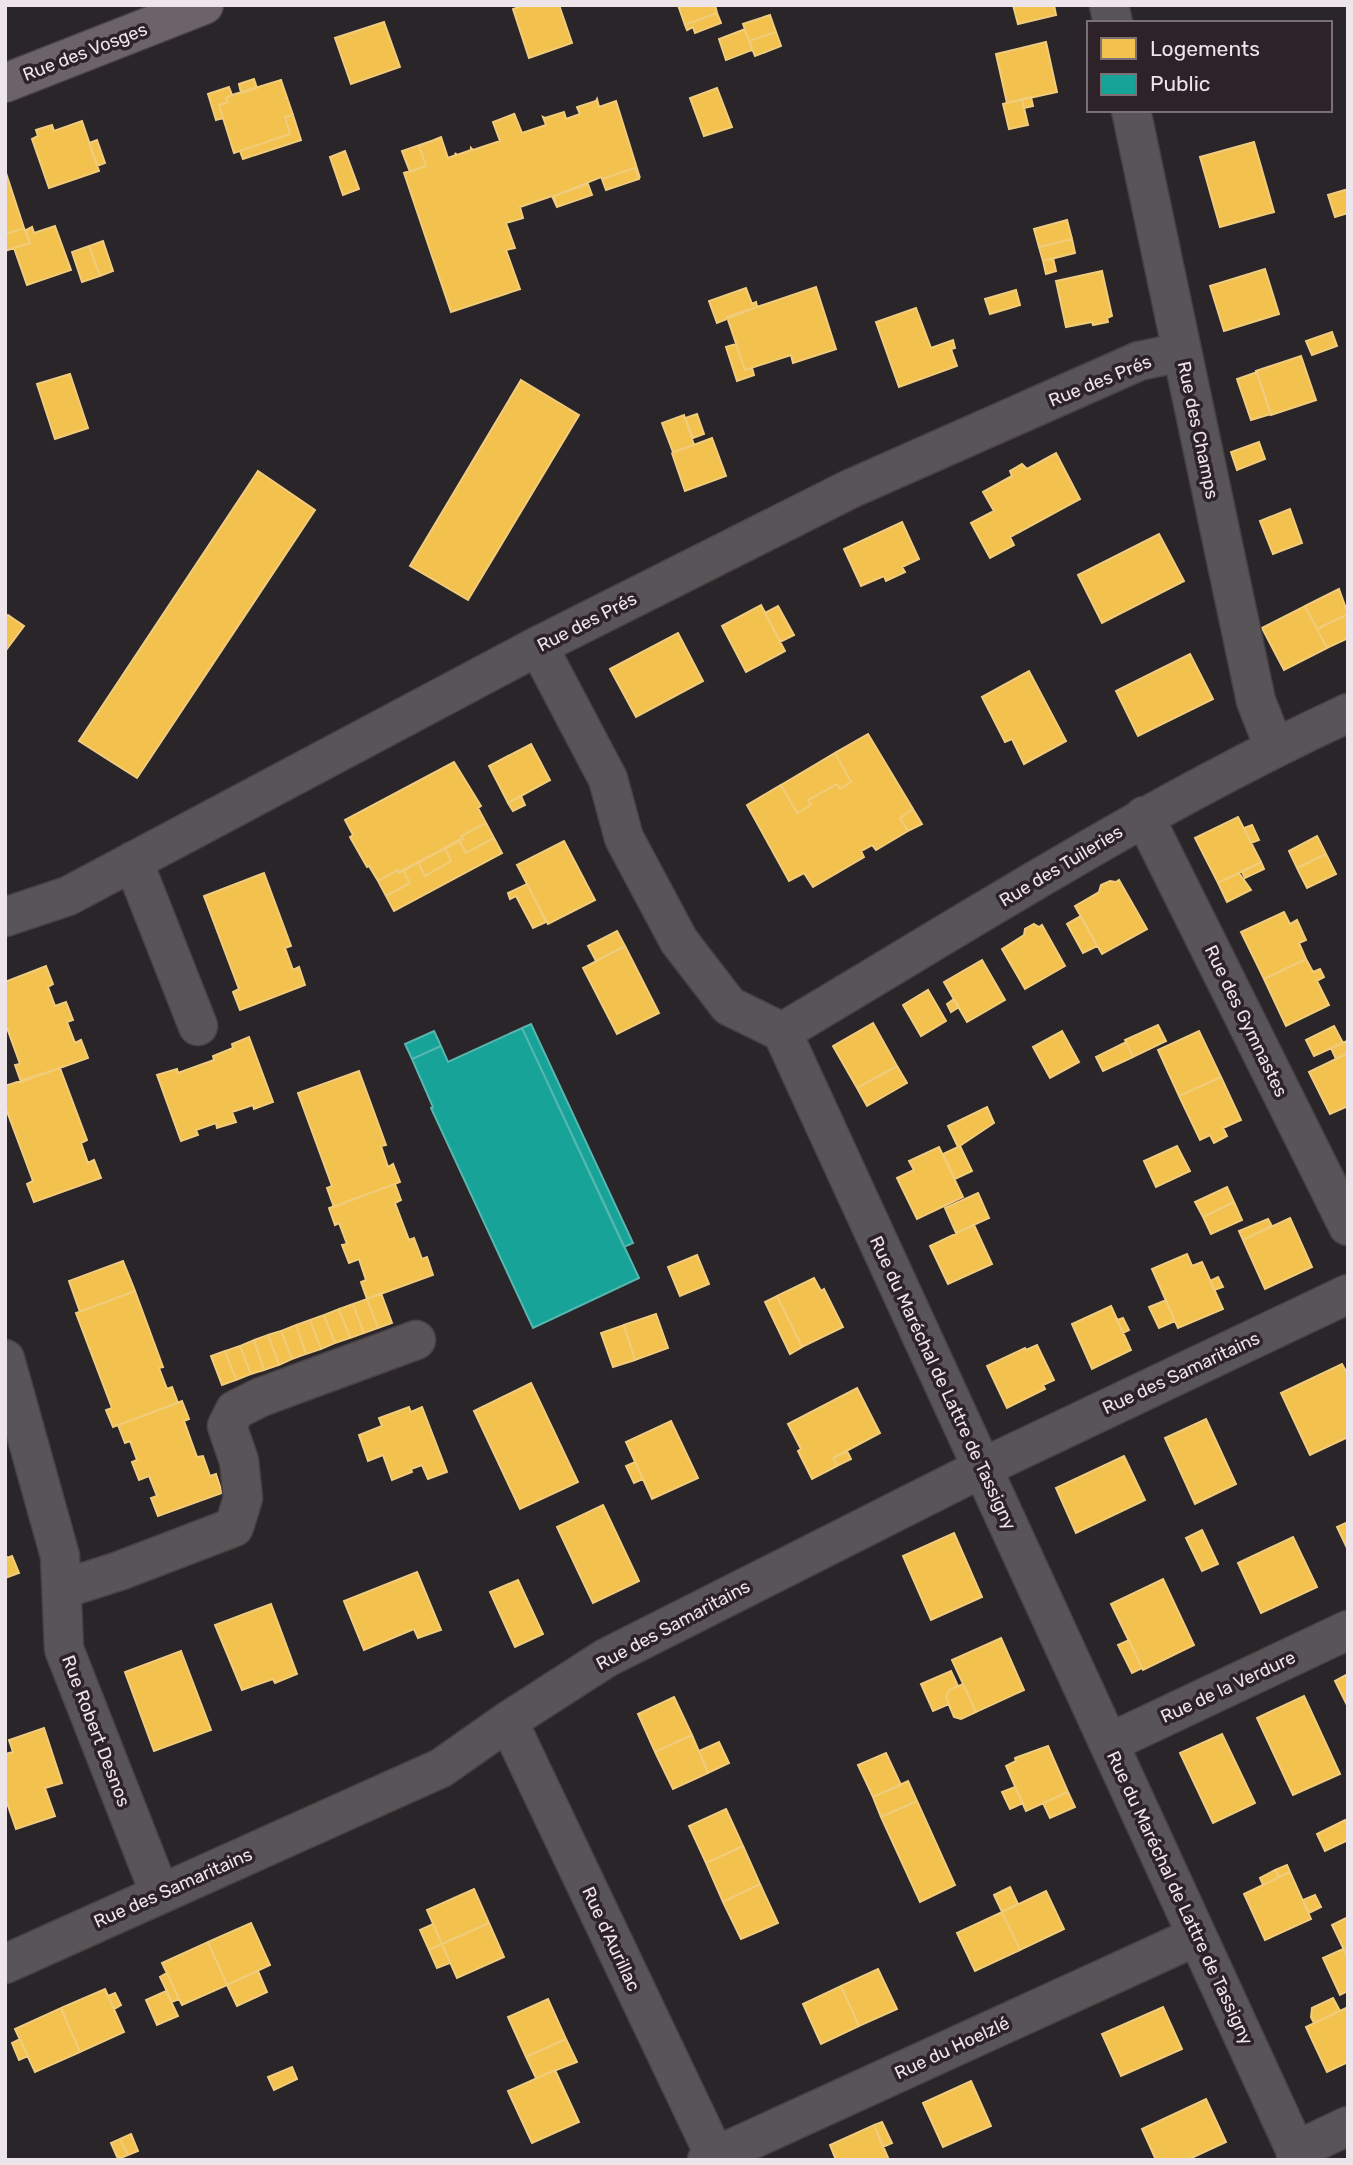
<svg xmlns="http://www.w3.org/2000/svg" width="1353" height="2165" font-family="Rubik,sans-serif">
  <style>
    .homes { fill: #f2c14e; stroke: #f0cc7c; stroke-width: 2 }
    .public { fill: #17a398; stroke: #57b7b0; stroke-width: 2 }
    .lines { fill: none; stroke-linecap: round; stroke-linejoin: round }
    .minor-casing { stroke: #474144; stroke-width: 41 }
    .major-casing { stroke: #474144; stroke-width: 41 }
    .minor { stroke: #595457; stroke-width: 38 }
    .major { stroke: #6c6368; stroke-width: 38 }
    .labels { text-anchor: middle; stroke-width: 7; stroke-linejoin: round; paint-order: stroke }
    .street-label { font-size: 18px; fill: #ede5e9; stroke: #2d2228 }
  </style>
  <rect width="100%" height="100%" fill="#2a2528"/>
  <path class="homes" d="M524,5h35l13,38 -43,15 -16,-49z
    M678,5h37l2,8 -32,12z
    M1013,5h41l2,10 -38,9z
    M717,13l4,10 -26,10 -2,-6 -6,3 -2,-5z
    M770,15l6,17 -27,9 -6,-17z
    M384,22l16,45 -49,17 -16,-46z
    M745,29l7,21 -26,10 -7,-21z
    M776,32l5,14 -26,10 -6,-15z
    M1046,42l11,50 -50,11 -11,-49z
    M254,79l3,9 -16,5 -2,-9z
    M281,80l12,35 -8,2 5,17 -56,19 -15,-48 9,-3 -2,-4 6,-3z
    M229,87l3,8 -6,3 2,4 -9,3 4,13 -7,2 -8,-26z
    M717,88l15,39 -28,9 -14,-38z
    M1031,97l2,9 -9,2 -2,-9z
    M597,99l2,8 17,-6 24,77 -5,-10 -33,11 -1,-2 -47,19 3,11 -5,-11 -32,11 3,11 -17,5 9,25 -9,2 14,39 -69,23 -47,-139 22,-7 -7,-20 22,-9 7,21 8,-3 -1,-2 2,2 14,-5v-2l2,2 27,-9 -7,-19 21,-8v-1l8,20 24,-8 -3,-8 2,1 19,-6 2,7 14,-5 -3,-7 19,-6z
    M1022,99l6,26 -19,4 -6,-25z
    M293,115l8,25 -58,19 -3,-8 50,-17 -5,-17z
    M82,121l17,50 -50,17 -17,-49 6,-3 -2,-6 16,-5 2,6z
    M440,138l-21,8 7,20 -16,6 -8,-21z
    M97,140l8,23 -8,3 -8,-23z
    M1254,142l20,70 -54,15 -20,-70z
    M345,151l14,38 -16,6 -13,-38z
    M635,168l4,11 -33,11 -4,-11z
    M5,170l19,58 -19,6z
    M588,184l4,11 -35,12 -3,-11z
    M1348,189v24l-13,4 -7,-22z
    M1067,220l5,19 -33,8 -5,-18z
    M55,226l16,44 -44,15 -13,-37 16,-5 -4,-13 6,-3 2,6z
    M24,228l6,15 -25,8v-17z
    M1072,239l3,14 -32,8 -4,-14z
    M103,241l10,30 -13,5 -11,-30z
    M89,246l11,30 -18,6 -10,-30z
    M1053,258l3,13 -10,3 -3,-13z
    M1265,269l14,45 -55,17 -14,-45z
    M1102,271l10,45 -5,2 1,4 -15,3 -1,-3 -26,5 -10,-46z
    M816,287l20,62 -43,14 -2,-8 -46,15 -18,-53z
    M746,288l6,16 4,-2 1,5 -40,16 -8,-22z
    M1016,290l4,15 -30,9 -5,-15z
    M916,308l15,40 22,-8 2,8 -4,1 6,17 -58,21 -23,-65z
    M1332,332l5,14 -25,9 -6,-14z
    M736,344l9,26 7,-2 2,7 -17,6 -11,-34z
    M1301,356l15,44 -45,15 -15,-44z
    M1257,372l14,42 -20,6 -14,-41z
    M70,374l18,54 -33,11 -18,-55z
    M521,380l58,35 -111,185 -58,-34z
    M697,414l7,20 -11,4 -8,-20z
    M684,415l10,30 -21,7 -11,-29z
    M712,438l14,38 -41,15 -13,-38z
    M1259,442l6,17 -28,11 -6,-18z
    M1056,453l24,46 -70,38 4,8 -24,13 -19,-35 23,-12 -11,-19 29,-16 -2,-5 12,-7 5,5z
    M258,471l57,39 -178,268 -58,-37z
    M1290,509l12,34 -29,11 -13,-33z
    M902,522l17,37 -17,8 3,5 -19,9 -2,-5 -23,10 -17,-37z
    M1159,534l25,47 -82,42 -24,-48z
    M1339,589l9,25 -31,15 -12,-23z
    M761,605l24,46 -39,21 -24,-46z
    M778,606l16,29 -14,7 -15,-29z
    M1305,606l22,42 -43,22 -22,-42z
    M1348,614v24l-21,10 -10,-19z
    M8,615l16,11 -18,24 -1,-31z
    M678,633l25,48 -67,36 -26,-48z
    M1190,654l23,45 -75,37 -22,-45z
    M1029,671l37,70 -42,23 -12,-25 -7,3 -23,-45z
    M868,734l45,75 -13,9 8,13 -32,19 -4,-5 -11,6 3,6 -51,30 -9,-14 -15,8 -42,-76 34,-20 16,28 14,-8 -3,-5 29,-16 3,5 11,-7 -16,-29z
    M531,744l19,36 -42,23 -19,-37z
    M835,753l16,29 -11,7 -3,-5 -29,16 3,5 -14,8 -16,-28z
    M454,762l27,44 -3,2 8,15 -25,13 2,3 -64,34 -1,-3 -20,11 -9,-15 -2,1 -17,-30 3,-2 -8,-15z
    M521,796l4,9 -12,6 -5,-8z
    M913,809l9,15 -14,7 -8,-13z
    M1238,817l23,45 -43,21 -23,-45z
    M486,823l8,15 -28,15 -7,-13 4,-1 -2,-3z
    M1252,825l7,15 -8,3 -7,-15z
    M1317,836l9,18 -29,14 -8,-17z
    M494,838l8,15 -108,58 -8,-15 24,-13 -7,-13 15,-8 7,14 26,-15 -6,-13 14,-8 7,13z
    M564,841l31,59 -47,24 -31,-59z
    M445,848l6,13 -26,15 -7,-14z
    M1326,854l10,20 -29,14 -10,-20z
    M1261,862l3,7 -19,9 -3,-6z
    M398,870l1,3 4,-3 7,13 -24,13 -8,-15z
    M264,873l27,73 -6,2 8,22 6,-3 6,18 -65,25 -7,-18 6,-3 -35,-93z
    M1239,873l12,17 -24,12 -9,-19z
    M1119,880l28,49 -45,25 -27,-48 24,-14 2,-7 9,-4 6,1z
    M527,884l19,38 -13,6 -17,-32 -6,3 -2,-6z
    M1284,912l6,12 7,-4 9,20 -7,3 7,16 -42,20 -23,-47z
    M1081,916l16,30 -14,7 -16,-29z
    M1034,924l5,3 3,-2 23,41 -40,23 -23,-40 22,-14 1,-6z
    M617,931l8,15 -29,15 -8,-15z
    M625,946l34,67 -42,21 -34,-66z
    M1306,959l7,13 7,-3 4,8 -7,4 12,24 -43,21 -22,-47z
    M982,960l23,40 -38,22 -23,-40z
    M46,966l7,18 -5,3 7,19 11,-4 7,18 -6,2 8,21 6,-3 7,18 -67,24 -6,-17 5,-1 -13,-36 -2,1v-47z
    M928,990l18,31 -25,15 -18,-31z
    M954,999l5,8 -8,5 -4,-8z
    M873,1023l24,43 -40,22 -24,-42z
    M1158,1025l8,16 -33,16 -8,-17z
    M1334,1026l9,17 -29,13 -8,-16z
    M1062,1031l17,31 -29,16 -17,-31z
    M1199,1031l22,46 -42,19 -21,-46z
    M249,1037l24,65 -19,7 -1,-4 -21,7 4,10 -19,6 -1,-5 -20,7 2,5 -17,6 -24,-66 20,-6 1,4 36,-13 -1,-4 20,-8 -1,-4z
    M1347,1041l1,12 -12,6 -5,-11z
    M1126,1042l7,15 -30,14 -7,-14z
    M1348,1053v53l-18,8 -21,-42z
    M897,1066l10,17 -40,23 -10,-18z
    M60,1068l27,72 -6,3 7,20 6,-3 7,18 -67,24 -7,-18 6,-3 -28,-75v-20z
    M359,1071l27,74 -5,1 7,21 5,-3 7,18 -66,25 -7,-19 5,-2 -34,-93z
    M1221,1077l20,43 -18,8 4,8 -13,7 -4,-8 -10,5 -21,-44z
    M987,1107l7,16 -36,24 -10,-21z
    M960,1146l12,25 -17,8 -12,-25z
    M1177,1146l13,25 -34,16 -12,-26z
    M939,1147l24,50 -46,22 -20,-41 17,-8 -5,-9z
    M395,1184l6,16 -6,3 14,37 5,-2 8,21 5,-2 6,18 -66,24 -6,-17 5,-2 -7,-21 -10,4 -7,-18 5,-1 -8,-21 -4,2 -6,-17z
    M1227,1187l7,15 -31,15 -8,-15z
    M978,1193l11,25 -33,15 -11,-25z
    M1234,1202l8,18 -31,14 -8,-17z
    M1290,1218l22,49 -47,22 -22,-49z
    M1268,1219l4,7 -29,14 -4,-9z
    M974,1225l18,39 -44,20 -18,-38z
    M1187,1254l5,12 10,-4 21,47 -45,19 -26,-59z
    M697,1255l12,29 -29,12 -12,-29z
    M123,1261l12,30 -55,21 -11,-31z
    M1218,1277l5,10 -9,3 -4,-9z
    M814,1278l7,13 3,-2 19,38 -41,20 -25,-51z
    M135,1291l28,76 -4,1 8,21 5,-2 6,16 -65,24 -7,-17 6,-2 -36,-95z
    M381,1293l11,30 -14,5 -11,-29z
    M777,1296l25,51 -12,7 -25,-52z
    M367,1299l11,29 -14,5 -11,-29z
    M1166,1300l9,21 -16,7 -10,-21z
    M353,1304l11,29 -14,5 -11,-29z
    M1111,1306l20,44 -39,19 -20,-45z
    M339,1309l11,29 -15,5 -11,-28z
    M656,1314l12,34 -33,12 -11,-35z
    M324,1315l11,28 -14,6 -11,-29z
    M1123,1318l6,12 -6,3 -6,-13z
    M310,1320l11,29 -15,5 -10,-29z
    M296,1325l10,29 -14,5 -11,-28z
    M624,1325l11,35 -22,7 -12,-34z
    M281,1331l11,28 -13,6 -11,-30z
    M268,1335l11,30 -15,5 -10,-30z
    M254,1340l10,30 -13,4 -11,-28z
    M1037,1345l17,35 -11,5 2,4 -38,19 -20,-42 38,-18 1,2z
    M240,1346l11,28 -15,6 -11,-29z
    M225,1351l11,29 -14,5 -11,-29z
    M1342,1364l6,11v62l-38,18 -29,-62z
    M531,1383l47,99 -58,27 -46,-98z
    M857,1388l23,45 -47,25 4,8 -25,13 -14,-28 3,-2 -13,-25z
    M182,1401l7,18 -5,2 13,36 6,-1 7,20 6,-2 6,19 -64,23 -7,-18 6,-2 -8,-20 -10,4 -7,-18 5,-2 -7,-19 -5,2 -7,-18z
    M409,1407l2,5 11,-5 25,65 -19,7 -6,-14 -11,4 1,3 -20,8 -9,-25 -15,6 -9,-26 23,-9 -3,-8z
    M1206,1419l30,65 -41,20 -30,-66z
    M671,1421l27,57 -46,21 -26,-57z
    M847,1451l4,8 -14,7 -4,-8z
    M1124,1456l21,44 -69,33 -20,-45z
    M635,1462l8,17 -9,4 -8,-17z
    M603,1505l36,76 -46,22 -36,-76z
    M1348,1522v28l-11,-23z
    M1202,1530l16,34 -16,7 -16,-33z
    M954,1533l28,64 -51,23 -28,-64z
    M1293,1537l24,50 -56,26 -23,-50z
    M5,1553l2,5 5,-2 7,17 -14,5z
    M417,1572l24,58 -23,8 -4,-9 -50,21 -20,-49z
    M1163,1579l31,66 -51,25 -32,-66z
    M518,1580l25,54 -28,13 -25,-55z
    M271,1604l26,70 -22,9 -2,-4 -31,11 -27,-65z
    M1001,1638l23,52 -48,22 -24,-52z
    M1129,1640l13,28 -10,5 -14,-28z
    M181,1651l30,79 -57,21 -29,-79z
    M951,1671l7,15 -9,4 -3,8 3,6 -16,7 -12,-27z
    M1348,1674v33l-13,-26z
    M963,1684l13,28 -15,7 -7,-2 -8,-19 3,-8z
    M1304,1696l36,78 -47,21 -36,-77z
    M674,1697l18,38 -37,17 -17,-38z
    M44,1728l18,55 -17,5 10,28 -39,13 -11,-32v-43l8,-2 -4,-12z
    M1222,1734l33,69 -42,20 -33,-70z
    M692,1735l16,38 -35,16 -18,-37z
    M719,1742l10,21 -21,10 -9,-22z
    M1048,1746l20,46 -42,19 -20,-45 10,-5 -1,-3z
    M886,1753l15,32 -28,12 -15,-32z
    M908,1781l9,20 -36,16 -8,-20z
    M1015,1787l8,16 -13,6 -8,-17z
    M1068,1792l7,15 -25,11 -7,-15z
    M917,1801l38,84 -35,17 -39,-85z
    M726,1809l17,37 -37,17 -17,-37z
    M1345,1820l3,6v14l-23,11 -8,-17z
    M743,1846l17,38 -37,18 -17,-39z
    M1287,1865l3,7 -11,5 -4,-7z
    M1275,1870l4,7 -16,8 -3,-7z
    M1290,1872l21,47 -46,21 -21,-46z
    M760,1884l18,39 -37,16 -18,-37z
    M1010,1887l8,17 -16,8 -8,-17z
    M474,1889l15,34 -47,21 -15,-34z
    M1046,1891l18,38 -44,21 -18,-38z
    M1315,1895l6,12 -12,6 -6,-13z
    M1002,1912l18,38 -45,21 -18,-38z
    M1348,1917v41l-16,-33z
    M251,1923l19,42 -43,20 -19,-43z
    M489,1923l15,34 -47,21 -15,-34z
    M433,1924l9,20 -13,6 -9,-20z
    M208,1942l19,43 -45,20 -20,-42z
    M442,1944l8,19 -13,5 -8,-18z
    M1343,1949l5,9v33l-8,4 -17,-37z
    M878,1969l19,40 -38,17 -18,-40z
    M258,1971l9,21 -30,14 -10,-21z
    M167,1973l12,26 -7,3 -12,-25z
    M841,1986l18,40 -38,18 -18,-40z
    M105,1989l19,43 -44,20 -19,-44z
    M166,1991l12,25 -21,9 -11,-25z
    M115,1993l6,12 -7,4 -6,-13z
    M1333,1998l7,13 -26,12 -3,-6 1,-9z
    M548,1999l18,40 -40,18 -18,-40z
    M1163,2007l19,42 -61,27 -19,-42z
    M1348,2007v55l-21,10 -21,-45z
    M61,2008l19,44 -45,20 -20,-43z
    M20,2039l8,17 -9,4 -7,-17z
    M566,2039l11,23 -41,16 -10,-21z
    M292,2067l5,12 -23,11 -6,-13z
    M555,2070l24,52 -47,21 -24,-52z
    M971,2081l20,45 -48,21 -20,-44z
    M1206,2099l20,43 -39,18h-31l-14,-31z
    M882,2122l10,21 -9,4 -9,-22z
    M874,2125l15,35h-53l-6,-15z
    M131,2134l7,17 -10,4 -8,-16z
    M120,2139l8,16 -10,4 -7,-16z"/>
  <path class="public" d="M531,1024l102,219 -9,4 -102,-219z
    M522,1028l117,250 -106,50 -102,-220 2,-1 -21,-48 29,-13 7,16z
    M434,1031l7,15 -29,13 -7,-15z"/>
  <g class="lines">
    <defs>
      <path id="minor" d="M1109,5l4,18
        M1131,110l125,591 18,46
        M538,646l70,133 16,59 55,103 50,65 53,26 518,1128
        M1144,816l204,410
        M133,861l65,165
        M5,917l63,-21 470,-250 312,-157 289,-128 43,-9
        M782,1032c186,-110 369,-228 566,-319
        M5,1359l55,197 4,93 96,245
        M63,1589l56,-18 115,-44 9,-29 -4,-37 -12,-35 8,-16 26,-13 155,-57
        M508,1721l207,435
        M1109,1743l239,-113
        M5,1964l436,-196 67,-47 98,-63 376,-190 366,-174
        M1295,2151l53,-25
        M707,2160l490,-224"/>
      <path id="major" d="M5,83l199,-78"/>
    </defs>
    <use href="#minor" class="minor-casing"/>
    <use href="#major" class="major-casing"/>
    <use href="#minor" class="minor"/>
    <use href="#major" class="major"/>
  </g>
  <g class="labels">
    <g class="street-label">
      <text transform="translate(85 52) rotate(-21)" y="6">Rue des Vosges</text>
      <text transform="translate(1100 381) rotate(-22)" y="6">Rue des Prés</text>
      <text transform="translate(1198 430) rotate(78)" y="6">Rue des Champs</text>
      <text transform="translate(587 622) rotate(-27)" y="6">Rue des Prés</text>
      <text transform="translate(1061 866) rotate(-31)" y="6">Rue des Tuileries</text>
      <text transform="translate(1246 1021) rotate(64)" y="6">Rue des Gymnastes</text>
      <text transform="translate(1181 1373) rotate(-25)" y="6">Rue des Samaritains</text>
      <text transform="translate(943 1383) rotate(65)" y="6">Rue du Maréchal de Lattre de Tassigny</text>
      <text transform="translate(673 1625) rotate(-28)" y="6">Rue des Samaritains</text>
      <text transform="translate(1228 1687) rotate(-25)" y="6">Rue de la Verdure</text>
      <text transform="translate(96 1731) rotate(69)" y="6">Rue Robert Desnos</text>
      <text transform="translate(173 1888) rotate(-24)" y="6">Rue des Samaritains</text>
      <text transform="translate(1180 1898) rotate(65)" y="6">Rue du Maréchal de Lattre de Tassigny</text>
      <text transform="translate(611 1939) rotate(65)" y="6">Rue d'Aurillac</text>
      <text transform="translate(952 2048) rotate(-25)" y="6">Rue du Hoelzlé</text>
    </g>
  </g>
  <rect width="1353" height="2165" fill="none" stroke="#ede5e9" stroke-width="14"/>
  <rect x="1087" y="21" width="245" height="91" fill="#2d2228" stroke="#7a7075" stroke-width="2"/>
  <rect x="1101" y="38" width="35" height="21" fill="#f2c14e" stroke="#7a7075" stroke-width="2"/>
  <text x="1150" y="56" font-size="21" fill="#ede5e9">Logements</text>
  <rect x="1101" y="74" width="35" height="21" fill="#17a398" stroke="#7a7075" stroke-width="2"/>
  <text x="1150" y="91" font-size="21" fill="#ede5e9">Public</text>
</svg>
